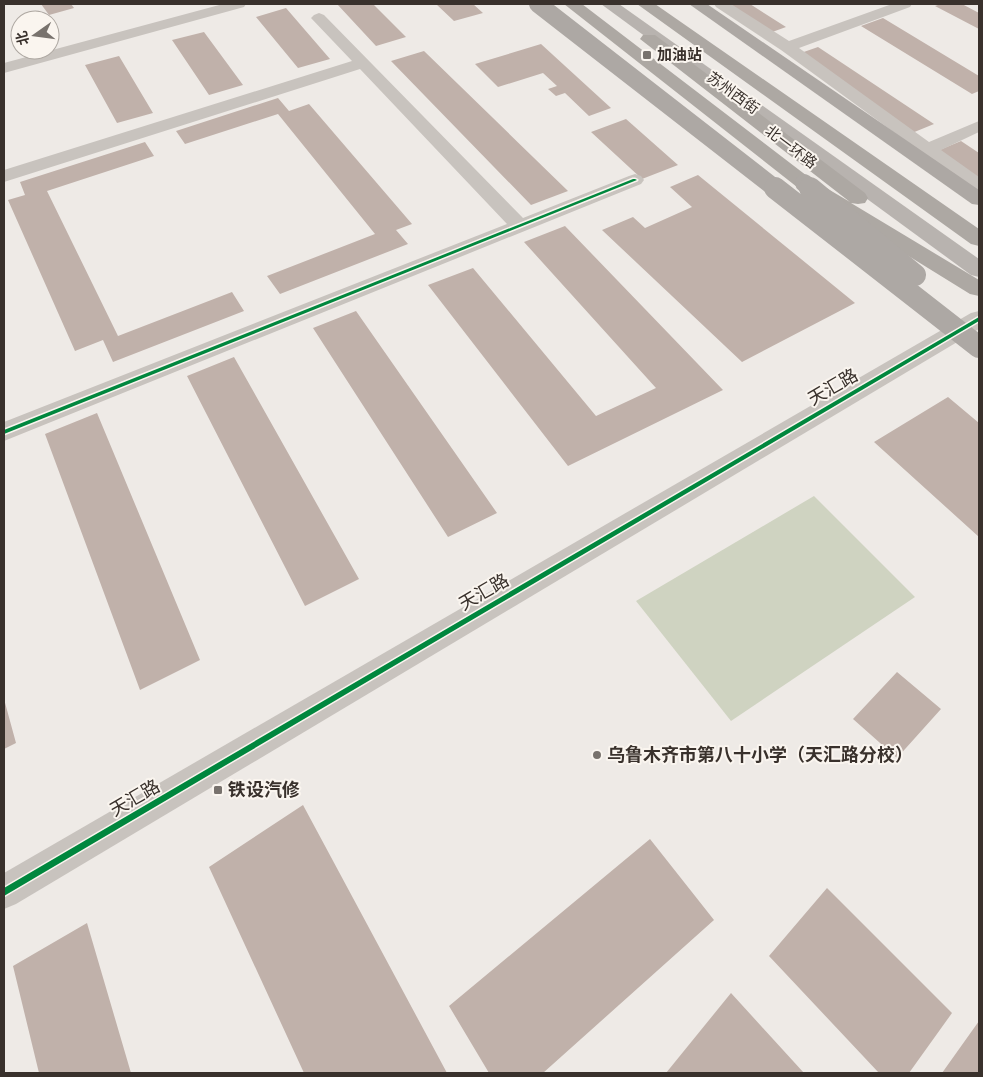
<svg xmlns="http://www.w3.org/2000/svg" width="983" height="1077" font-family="Figtree,'Noto Sans SC',sans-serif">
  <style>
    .green { fill: #cfd3c1 }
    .building { fill: #c0b1aa }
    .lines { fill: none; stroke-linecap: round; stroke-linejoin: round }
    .minor { fill: #c8c3be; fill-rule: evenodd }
    .tertiary { fill: #c8c3be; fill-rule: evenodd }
    .secondary { fill: #b8b3af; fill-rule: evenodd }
    .primary { fill: #ada8a3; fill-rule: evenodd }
    .trunk { fill: #ada8a4; fill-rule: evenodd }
    .trunk-bridge-far1 { stroke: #ada8a4; stroke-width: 18 }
    .trunk-bridge { stroke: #ada8a4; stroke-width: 22 }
    .cycleway-casing { stroke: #faf5ef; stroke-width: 3 }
    .cycleway { fill: #00873e; fill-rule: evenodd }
    .poi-dot { fill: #78726d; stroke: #faf5ef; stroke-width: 2 }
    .labels { text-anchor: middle; stroke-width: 4; stroke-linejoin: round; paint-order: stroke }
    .far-poi-label { font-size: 15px; font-weight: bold; fill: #39312c; stroke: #faf5ef; text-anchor: start }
    .far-street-label { font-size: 15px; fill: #39312c; stroke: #faf5ef }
    .street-label { font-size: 18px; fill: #39312c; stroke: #faf5ef }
    .poi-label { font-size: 18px; font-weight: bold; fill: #39312c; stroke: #faf5ef; text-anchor: start }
  </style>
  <rect width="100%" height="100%" fill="#eeeae6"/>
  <path class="green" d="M814,496l101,101 -184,124 -95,-120z"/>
  <path class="building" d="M41,4h30l3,4 -25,7z
    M337,4h36l33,33 -30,9z
    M436,4h37l10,9 -29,8z
    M717,4h33l36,23 -22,8z
    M941,4h21l17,9v16l-44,-23z
    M286,8l44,51 -32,9 -42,-51z
    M883,18l96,58v15l-7,3 -111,-68z
    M204,32l39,53 -34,10 -37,-55z
    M541,44l70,64 -22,8 -24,-23 -9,3 -8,-7 9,-3 -14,-13 -45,14 -23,-23z
    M818,47l116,77 -22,9 -114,-79z
    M424,51l144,140 -37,14 -140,-144z
    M119,56l34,57 -36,10 -32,-58z
    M278,98l11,13 20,-7 103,120 -16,6 12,14 -128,50 -13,-18 108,-42 -97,-120 -93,30 -9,-13z
    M626,119l52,46 -36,14 -51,-47z
    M961,141l18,12v26l-42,-28z
    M145,142l9,14 -107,35 71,145 114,-44 12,19 -131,51 -10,-22 -28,11 -67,-151 17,-5 -5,-13z
    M698,175l157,128 -113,59 -140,-132 31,-13 12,11 47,-21 -22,-20z
    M565,226l158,164 -155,76 -140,-181 45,-17 123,148 60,-28 -132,-146z
    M356,311l141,202 -49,24 -135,-209z
    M234,357l125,222 -54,27 -118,-230z
    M948,397l31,26v114l-105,-95z
    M97,413l103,247 -60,30 -95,-256z
    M897,672l44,37 -44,49 -44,-39z
    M4,699l12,44 -12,6z
    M303,805l144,268h-143l-95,-206z
    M650,839l64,81 -171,153h-54l-40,-67z
    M827,888l125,125 -43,60h-30l-110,-117z
    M87,923l44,150h-92l-26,-107z
    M731,993l73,80h-138z
    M979,1021v52h-37z"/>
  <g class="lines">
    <path class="minor" d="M223,4h23l-2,3 -240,66v-10z
      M714,4h17l58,37 103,-37h20l-2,3 -111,41 130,94 50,-21v11l-38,18 38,27v15l-6,-2 -192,-140 -65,-43z
      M319,13l5,2 199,203 106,-42 6,-2 6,2 3,4 -3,4 -637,257v-19l503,-198 -147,-155 -356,113v-12l348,-109 -41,-43 3,-3z"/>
    <path class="tertiary" d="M979,311v18l-963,575 -12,5v-36l967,-560z"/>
    <path class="secondary" d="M601,4h18l360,255v18l-8,-2z"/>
    <path class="primary" d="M564,4h18l229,175 39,23 -210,-163 3,-4h12l210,158 3,5 -3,5 -7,1 -7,-1 128,77v16l-9,-2 -173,-107z
      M637,4h18l324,225v17l-8,-2z"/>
    <path class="trunk" d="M689,4h18l272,186v15l-7,-1z"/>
    <path class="trunk-bridge-far1" d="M538,4l238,185
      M804,183l8,6"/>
    <path class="trunk-bridge" d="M775,188l204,159
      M810,188l105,87"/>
    <defs>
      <path id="cycleway" d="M633,179h2l2,1 -633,254v-4z
        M979,317v4l-975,575v-8z"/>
    </defs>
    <use href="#cycleway" class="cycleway-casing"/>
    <use href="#cycleway" class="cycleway"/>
  </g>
  <g class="poi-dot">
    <rect x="642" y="50" width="10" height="10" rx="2.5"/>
    <circle cx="597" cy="755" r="5"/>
    <rect x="213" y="785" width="10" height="10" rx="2.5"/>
  </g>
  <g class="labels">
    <g class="far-poi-label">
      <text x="657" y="60">加油站</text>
    </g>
    <g class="far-street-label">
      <text transform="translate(733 93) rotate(36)" y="5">苏州西街</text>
      <text transform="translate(791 147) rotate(37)" y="5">北一环路</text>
    </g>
    <g class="street-label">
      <text transform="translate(833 387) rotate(-30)" y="6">天汇路</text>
      <text transform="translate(484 592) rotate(-30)" y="6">天汇路</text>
      <text transform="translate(135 798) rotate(-30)" y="6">天汇路</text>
    </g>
    <g class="poi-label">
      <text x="607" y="761">乌鲁木齐市第八十小学（天汇路分校）</text>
      <text x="228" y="796">铁设汽修</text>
    </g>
  </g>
  <rect width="983" height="1077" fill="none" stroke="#39312c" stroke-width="10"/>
  <g transform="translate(35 35) rotate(256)"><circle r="24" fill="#faf5ef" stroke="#ada7a1"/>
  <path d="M0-4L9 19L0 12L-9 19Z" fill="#78726d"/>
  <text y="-8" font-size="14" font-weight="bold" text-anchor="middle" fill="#39312c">北</text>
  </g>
</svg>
